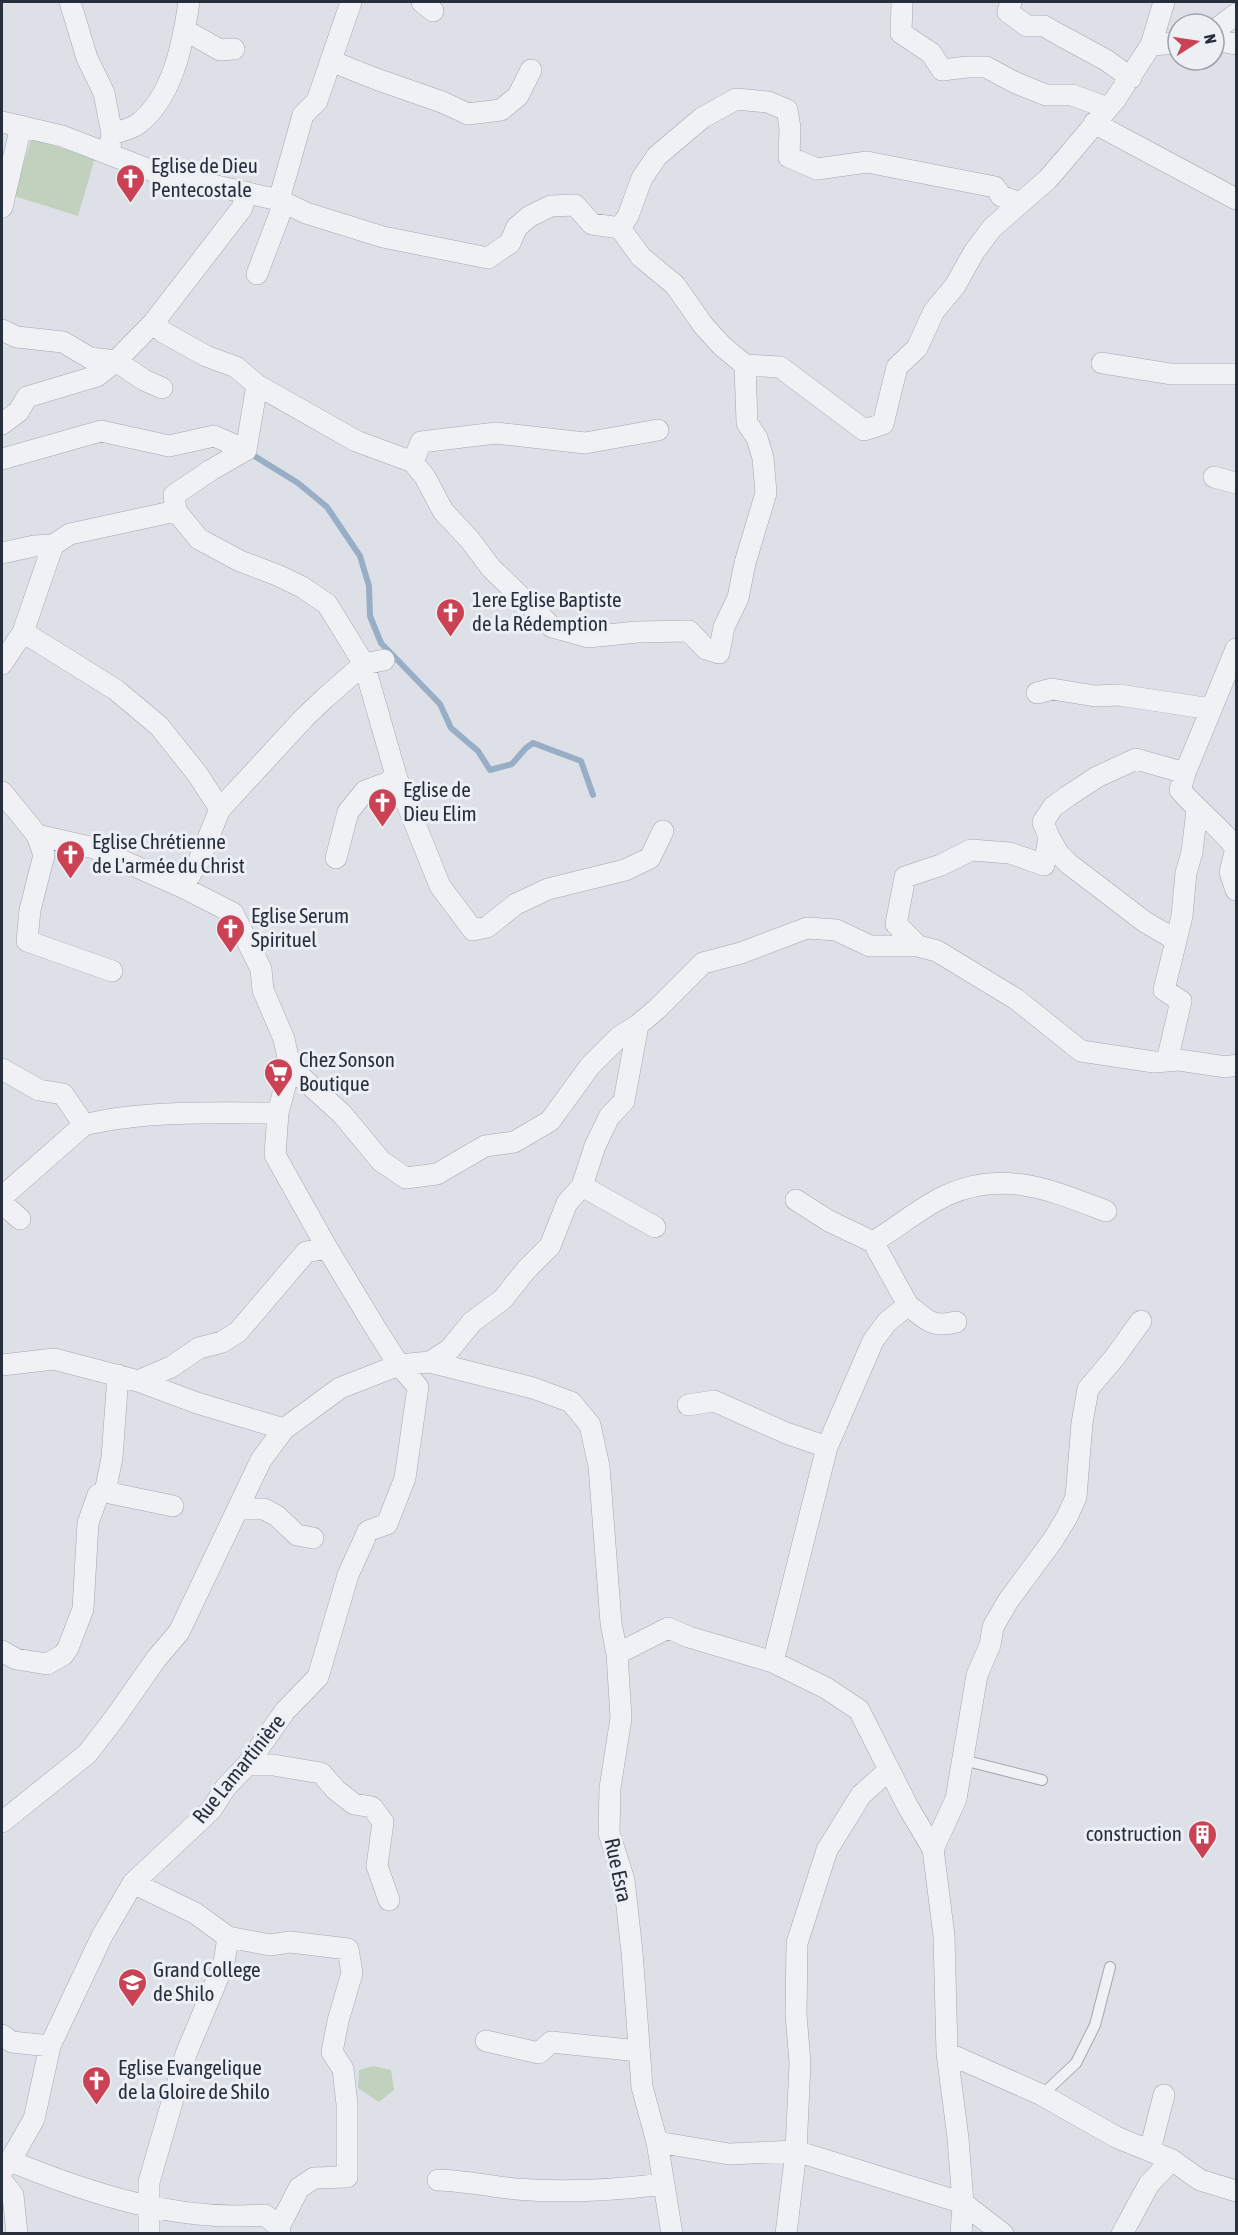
<svg xmlns="http://www.w3.org/2000/svg" width="1238" height="2235" font-family="'Asap Condensed',sans-serif">
  <style>
    .green { fill: #c2d0be }
    .lines { fill: none; stroke-linecap: round; stroke-linejoin: round }
    .stream { stroke: #98adc6; stroke-width: 6 }
    .service-casing { stroke: #a3a7b0; stroke-width: 12 }
    .minor-casing { stroke: #a3a7b0; stroke-width: 22 }
    .service { stroke: #eff1f5; stroke-width: 10 }
    .minor { stroke: #eff1f5; stroke-width: 21 }
    .labels { text-anchor: middle; stroke-width: 6; stroke-linejoin: round; paint-order: stroke }
    .poi-label { font-size: 21px; fill: #272e3c; stroke: #eceff4; text-anchor: start }
    .street-label { font-size: 21px; fill: #272e3c; stroke: #eceff4 }
  </style>
  <rect width="100%" height="100%" fill="#dde0e6"/>
  <path class="green" d="M31,139l64,19 -17,58 -64,-20z
    M373,2066l18,4 3,20 -15,12 -21,-14 1,-18z"/>
  <g class="lines">
    <path class="stream" d="M248,452l50,31 29,24 33,49 9,30 1,30 11,27 59,61 11,24 27,23 12,19 22,-6 14,-16 7,-5 48,18 12,34"/>
    <defs>
      <path id="service" d="M963,1760l79,20
        M1042,2095l34,-32 19,-38 15,-58"/>
      <path id="minor" d="M70,2l17,56 17,35 8,41 -2,13
        M422,2l11,9
        M902,2l-1,31 30,20 11,17 26,-3h18l30,16 30,12h26l36,13
        M1011,2l-3,10 19,14h17l14,8 48,26 25,18
        M185,30l35,20 14,-1
        M1214,31l22,-17
        M1214,40l22,4
        M1151,45l13,-43
        M331,61l45,18 66,23 26,12 33,-4 17,-14 13,-26
        M2,122l60,14 96,37 121,27 27,13 77,24 105,21 22,-15 7,-16 13,-11 21,-10 24,-1 17,19 28,4 8,-12 14,-38 15,-22 45,-38 34,-19 32,3 19,8 3,18 -1,29 28,12 50,-7 128,25 6,9 19,7
        M1094,123l142,76
        M112,134c8,-3 19,-5 26,-10 35,-27 45,-81 51,-122
        M246,192l-4,16 -88,114 9,10 43,24 30,11 21,18
        M279,200l24,-85 14,-14 34,-99
        M2,207l19,-81
        M620,228l21,29 34,28 28,40 19,21 23,19 35,2 84,63 19,-6 14,-57 20,-19 17,-37 21,-25 19,-34 18,-24 56,-49 18,-21 49,-58 36,-55 27,-2
        M257,274l27,-71
        M2,330l15,7 46,5 27,16 26,3 38,-39
        M1102,363l69,11h65
        M2,424l17,-13 8,-14 70,-21 19,-15 28,19 18,8
        M2,459l99,-28 68,15 45,-10 32,14
        M413,462l8,-20 75,-9 89,10 73,-13
        M1214,477l22,6
        M176,511l-2,-16 37,-25 35,-20 11,-65 99,56 57,21 12,15 18,34 27,29 21,28 61,59 36,10 49,-5 52,-1 17,18 13,4 5,-26 14,-29 7,-35 21,-70 -3,-35 -6,-20 -10,-15 -2,-58
        M2,553l32,-7 19,-1
        M23,632l93,58 43,36 39,49 22,34
        M1236,649l-51,124 -5,17c18,21 40,37 56,58l-6,24 6,18
        M2,664l21,-32 30,-87 17,-11 106,-23 23,28 41,22 37,14 25,12 25,17 37,60 33,115 43,107 33,44 14,-3 29,-23 32,-15 77,-19 25,-12 13,-27
        M1037,693l15,-4 43,7 24,-1 92,14
        M2,792l35,43 57,13 88,39 51,26 28,56 2,21 21,49 6,28 -12,46 -3,42 52,93 49,81 23,36 19,22 -13,91 -18,46 -19,7 -20,44 -30,102 -33,34 -38,54 -21,22 -15,23 -78,73 -31,53 -52,110 -16,73 -24,42 -8,10
        M37,835l7,20 -14,55 -3,31 85,30
        M1049,837l10,17 10,10 76,58 31,18
        M336,858l12,-46 17,-21 32,-12
        M182,887l16,-24 22,-54 85,-92 20,-19 39,-34 20,-4
        M918,946l-22,-22 9,-47 36,-12 30,-15 39,3 34,12 5,-28 -6,-15 10,-15 15,-11 29,-19 39,-18 49,14
        M1167,1061l14,-60 -17,-11 18,-74 4,-43 6,-21 5,-42
        M290,1067l52,47 39,47 25,17 31,-4 48,-28 29,-4 36,-21 40,-55 29,-29 19,-12 19,-16 46,-46 38,-10 66,-25 29,2 34,16h48l19,5 79,48 65,52 73,11 25,-2 47,7 10,-2
        M2,1069l37,21 24,4 21,31c59,-15 133,-12 194,-12
        M582,1186l73,41
        M2,1197l82,-72
        M796,1200l33,21 44,21 35,63
        M2,1203l18,16
        M873,1242c25,-15 48,-35 74,-47 57,-26 106,-4 159,16
        M956,1322c-25,6 -29,-2 -48,-17l-21,17 -14,19 -46,106 -54,215 53,26 33,22 49,97 25,42 11,87 3,117 11,85 5,65 -2,31
        M430,1362l20,-13 22,-27 31,-23 23,-29 24,-24 17,-43 15,-17 13,-40 14,-29 15,-16 14,-76
        M2,1365l52,-6 84,22 59,22 87,26
        M138,1381l33,-14 28,-19 23,-6 16,-10 68,-80 21,-4
        M688,1405l26,-4 72,32 41,14
        M105,1492l68,14
        M238,1509h26l13,7 20,19 16,3
        M2,1651l14,8 31,5 16,-9 5,-7 15,-39 5,-86 10,-28 7,-3 7,-34 6,-83
        M617,1654l51,-26 21,9 84,25
        M247,1765h26l48,8 15,17 18,14 18,3 11,15 -6,44 12,34
        M2,1822l85,-68 30,-39 39,-56 23,-27 82,-172 23,-31 56,-41 59,-23 31,-3 103,26 38,14 19,23 9,41 12,157 6,31 4,64 -11,70 -1,45 15,47 8,72 10,135 15,55 15,92
        M933,1849l23,-50 21,-124 13,-30 3,-18 15,-26 45,-61 14,-23 9,-20 6,-74 6,-34 27,-32 26,-36
        M133,1883l62,30 33,24 42,8 20,-3 58,7 4,24 -14,48 -6,31 11,17 4,35v73l-33,1 -15,10 -20,39
        M2,2035l10,7 38,4
        M486,2041l53,12 12,-11 88,9
        M947,2053l95,42 74,42 56,23 28,20 36,11
        M657,2142l72,12 67,-3 167,52 40,31
        M1150,2150l14,-55
        M10,2161c81,33 166,61 255,54l14,12 1,7
        M438,2180c27,1 52,6 78,9 49,4 100,1 148,-5
        M2,2181l11,14 4,39
        M149,2234v-52l37,-128 38,-91 4,-26
        M786,2234l10,-83 4,-88 -4,-49 1,-71 30,-93 34,-55 28,-25
        M1122,2234l27,-50 23,-24"/>
    </defs>
    <use href="#service" class="service-casing"/>
    <use href="#minor" class="minor-casing"/>
    <use href="#service" class="service"/>
    <use href="#minor" class="minor"/>
  </g>
  <defs>
    <symbol id="church-pin" viewBox="-11 -11 22 30"><path d="M0 17L-7.5 6A9.5 9.5 0 1 1 7.5 6Z" fill="#cb4254" stroke="#eceff4"/><path d="M-1.2-6h2.4v3.5h3.3v2.4h-3.3V6h-2.4V-.1h-3.3v-2.4h3.3Z" fill="#fff"/></symbol>
    <symbol id="supermarket-pin" viewBox="-11 -11 22 30"><path d="M0 17L-7.5 6A9.5 9.5 0 1 1 7.5 6Z" fill="#cb4254" stroke="#eceff4"/><path d="M-6-5.5h2.5l.6 2H6L4.5 2H-2.5L-4.4-4H-6ZM-1.5 3.2a1.3 1.3 0 1 0 .1 0ZM3 3.2a1.3 1.3 0 1 0 .1 0Z" fill="#fff"/></symbol>
    <symbol id="building-pin" viewBox="-11 -11 22 30"><path d="M0 17L-7.5 6A9.5 9.5 0 1 1 7.5 6Z" fill="#cb4254" stroke="#eceff4"/><path d="M-4-6H4V6H1V3H-1V6H-4ZM-2.5-4.3h1.7v1.8h-1.7ZM.8-4.3h1.7v1.8H.8ZM-2.5-1h1.7V.8h-1.7ZM.8-1h1.7V.8H.8Z" fill="#fff"/></symbol>
    <symbol id="school-pin" viewBox="-11 -11 22 30"><path d="M0 17L-7.5 6A9.5 9.5 0 1 1 7.5 6Z" fill="#cb4254" stroke="#eceff4"/><path d="M0-5L7-2L0 1L-7-2ZM-4 1L0 2.5L4 1V4Q0 6-4 4Z" fill="#fff"/></symbol>
  </defs>
  <g fill-rule="evenodd">
    <use href="#church-pin" x="114" y="162" width="33" height="45"/>
    <use href="#church-pin" x="434" y="596" width="33" height="45"/>
    <use href="#church-pin" x="366" y="786" width="33" height="45"/>
    <use href="#church-pin" x="54" y="838" width="33" height="45"/>
    <use href="#church-pin" x="214" y="912" width="33" height="45"/>
    <use href="#supermarket-pin" x="262" y="1056" width="33" height="45"/>
    <use href="#building-pin" x="1186" y="1818" width="33" height="45"/>
    <use href="#school-pin" x="116" y="1966" width="33" height="45"/>
    <use href="#church-pin" x="80" y="2064" width="33" height="45"/>
  </g>
  <g class="labels">
    <g class="poi-label">
      <text x="151" y="173">Eglise de Dieu<tspan x="151" dy="24">Pentecostale</tspan></text>
      <text x="472" y="607">1ere Eglise Baptiste<tspan x="472" dy="24">de la Rédemption</tspan></text>
      <text x="403" y="797">Eglise de<tspan x="403" dy="24">Dieu Elim</tspan></text>
      <text x="92" y="849">Eglise Chrétienne<tspan x="92" dy="24">de L'armée du Christ</tspan></text>
      <text x="251" y="923">Eglise Serum<tspan x="251" dy="24">Spirituel</tspan></text>
      <text x="299" y="1067">Chez Sonson<tspan x="299" dy="24">Boutique</tspan></text>
      <text x="1182" y="1841" text-anchor="end">construction</text>
      <text x="153" y="1977">Grand College<tspan x="153" dy="24">de Shilo</tspan></text>
      <text x="118" y="2075">Eglise Evangelique<tspan x="118" dy="24">de la Gloire de Shilo</tspan></text>
    </g>
    <g class="street-label">
      <text transform="translate(239 1769) rotate(-51)" y="7">Rue Lamartinière</text>
      <text transform="translate(618 1870) rotate(78)" y="7">Rue Esra</text>
    </g>
  </g>
  <rect width="1238" height="2235" fill="none" stroke="#272e3c" stroke-width="6"/>
  <g transform="translate(1196 42) rotate(78)"><circle r="28" fill="#eceff4" stroke="#9da2aa" stroke-width="1.5"/>
  <path d="M0-4.5L10 22L0 15L-10 22Z" fill="#cb4254"/>
  <text y="-9" font-size="16" font-weight="bold" text-anchor="middle" fill="#272e3c">N</text>
  </g>
</svg>
